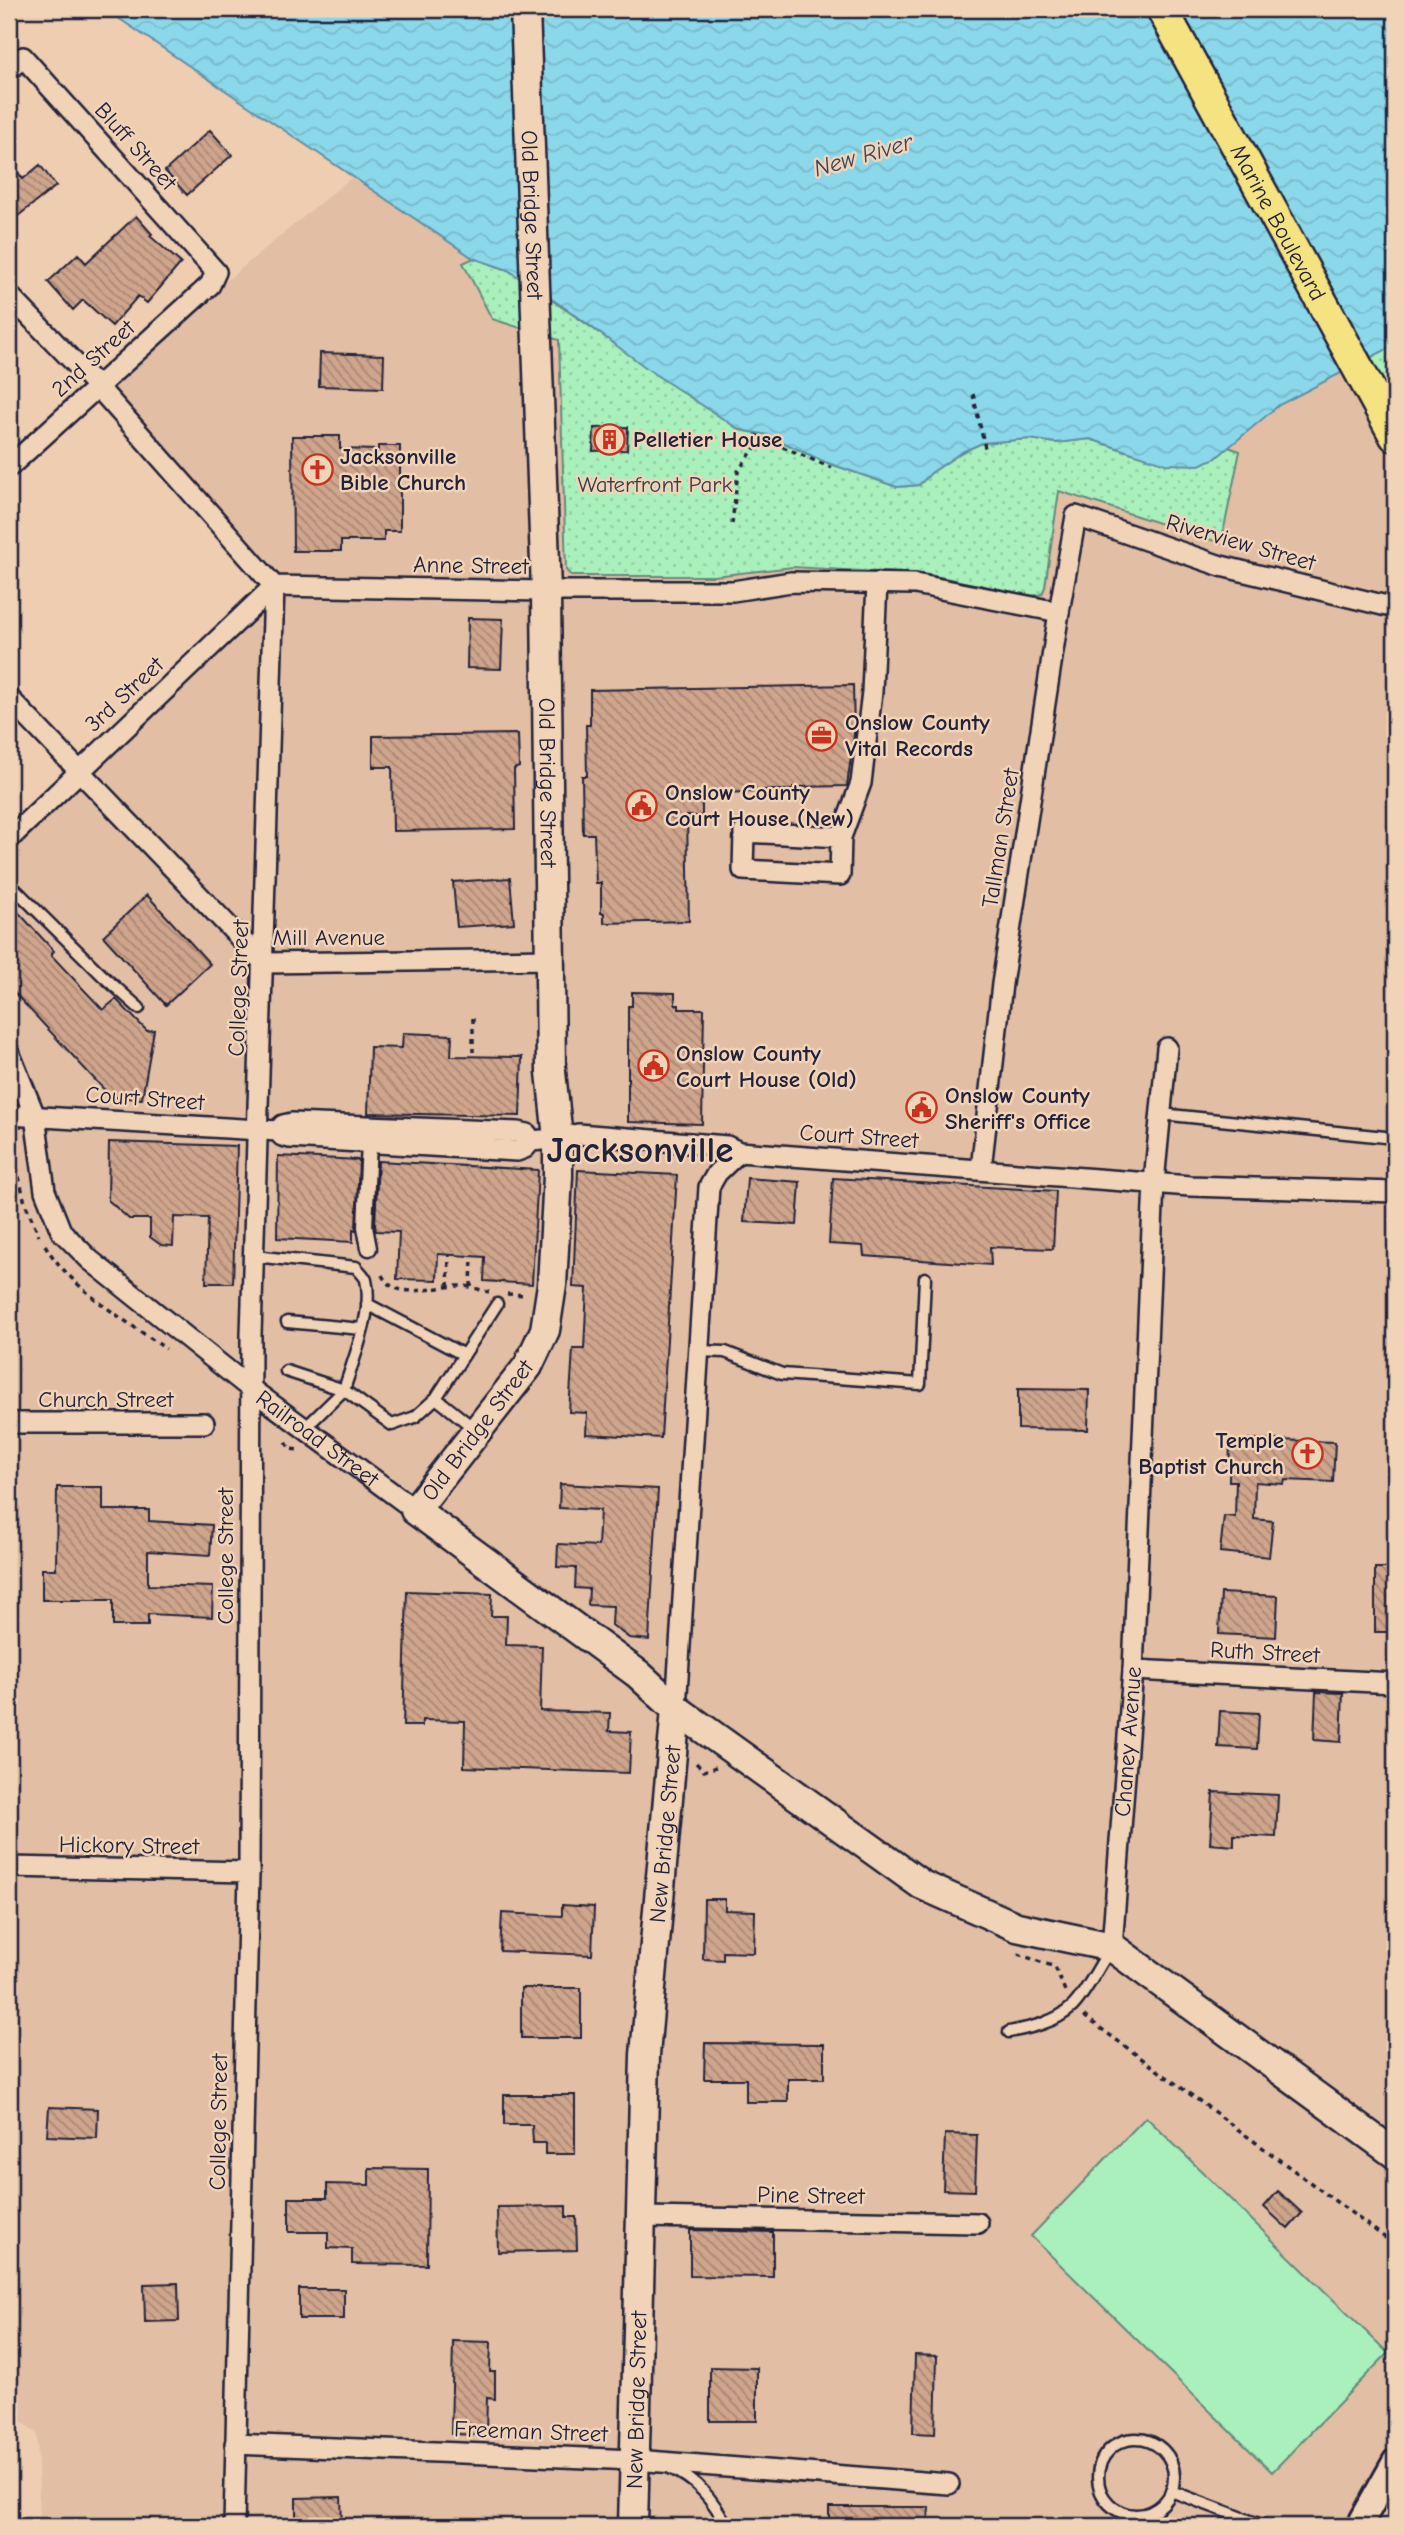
<svg xmlns="http://www.w3.org/2000/svg" width="1404" height="2535" font-family="'Comic Neue',sans-serif">
  <style>
    .built { fill: #e1bea4 }
    .grass { fill: url(#grass-dots); stroke: #66897c; stroke-width: 2 }
    .garden { fill: #a9f0bc; stroke: #66897c; stroke-width: 2 }
    .water { fill: url(#water-waves); stroke: #618fa4; stroke-width: 2 }
    .building { fill: url(#building-back-hatch); stroke: #22223b; stroke-width: 2 }
    .lines { fill: none; stroke-linecap: round; stroke-linejoin: round }
    .service-casing { stroke: #22223b; stroke-width: 15 }
    .pedestrian-casing { stroke: #22223b; stroke-width: 19 }
    .minor-casing { stroke: #22223b; stroke-width: 24 }
    .tertiary-casing { stroke: #22223b; stroke-width: 30 }
    .secondary-casing { stroke: #22223b; stroke-width: 33 }
    .primary-casing { stroke: #22223b; stroke-width: 35 }
    .path { stroke: #22223b; stroke-width: 3.5; stroke-dasharray: 5 5; stroke-linecap: butt }
    .service { stroke: #f1d3b7; stroke-width: 10 }
    .pedestrian { stroke: #f1d3b7; stroke-width: 14 }
    .minor { stroke: #f1d3b7; stroke-width: 19 }
    .tertiary { stroke: #f1d3b7; stroke-width: 24 }
    .secondary { stroke: #f1d3b7; stroke-width: 28 }
    .primary { stroke: #f5e382; stroke-width: 30 }
    .labels { text-anchor: middle; stroke-width: 5; stroke-linejoin: round; paint-order: stroke }
    .street-label { font-size: 23px; fill: #22223b; stroke: #f1d3b7 }
    .poi-label { font-size: 23px; font-weight: bold; fill: #22223b; stroke: #f1d3b7; text-anchor: start }
    .park-label { font-size: 23px; fill: #36414e; stroke: #f1d3b7 }
    .water-label { font-size: 24px; font-style: italic; fill: #37465e; stroke: #f1d3b7 }
    .town-label { font-size: 37px; font-weight: bold; fill: #22223b; stroke: #f1d3b7 }
  </style>
  <defs>
    <pattern id="grass-dots" width="8" height="8" patternUnits="userSpaceOnUse" patternTransform="scale(1.75)"><rect width="8" height="8" fill="#a9f0bc"/><path d="M2 2h.1M6 6h.1" fill="none" stroke="#91cea2" stroke-width="1.8" stroke-linecap="round"/></pattern>
    <pattern id="water-waves" width="16" height="10" patternUnits="userSpaceOnUse" patternTransform="scale(1.75)"><rect width="16" height="10" fill="#8bd8ea"/><path d="M0 5q4-4 8 0t8 0" fill="none" stroke="#78b9ca"/></pattern>
    <pattern id="building-back-hatch" width="6" height="6" patternUnits="userSpaceOnUse" patternTransform="scale(1.75)"><rect width="6" height="6" fill="#cfa58c"/><path d="M-1 5l2 2M0 0l6 6M5-1l2 2" fill="none" stroke="#a88674"/></pattern>
  </defs>
  <rect width="100%" height="100%" fill="#efcdb1"/>
  <filter id="ink" filterUnits="userSpaceOnUse"><feTurbulence type="fractalNoise" baseFrequency=".0143" numOctaves="2"/><feDisplacementMap in="SourceGraphic" scale="14" xChannelSelector="R" yChannelSelector="G"/><feConvolveMatrix kernelMatrix="1 2 1 2 8 2 1 2 1" color-interpolation-filters="sRGB"/></filter>
  <g filter="url(#ink)">
    <path class="built" d="M353,176l120,82 743,200 63,-53 77,-41 39,72v2026l-36,64h-1319l-3,-93 -28,-21v-1297l25,1 -25,-64v-213l265,-253 -176,-199z"/>
    <path class="grass" d="M474,258l34,12 232,160 28,5 57,27 72,25 22,-2 12,-12 31,-21 20,-9 48,-4 26,4 34,-4 42,14 84,5 12,-11 12,4 -19,92 -162,-52 -14,96 -3,7 -10,2 -102,-21 -137,-8 -79,9h-143l-5,-6 -7,-230 -67,-21 -29,-56z
      M1395,345v91l-39,-72z"/>
    <path class="garden" d="M1146,2117l242,236 -116,119 -241,-236z"/>
    <path class="water" d="M105,9h1290v336l-116,60 -63,53 -17,7 -33,-1 -76,-25 -34,4 -26,-4 -48,4 -20,9 -31,21 -12,12 -22,2 -72,-25 -57,-27 -28,-5 -84,-55 -82,-61 -66,-44 -35,-12z"/>
    <path class="building" d="M210,130l22,25 -45,40 -22,-24z
      M9,160l14,19 17,-14 16,21 -47,37z
      M136,216l16,18 -2,2 31,27 -34,40 -9,-7 -26,30 -29,-26 -10,10 -25,-28 30,-28 8,9z
      M320,353l64,2 -1,33 -64,-2z
      M628,427l-1,23 -34,1 1,-23z
      M292,436h48v13l38,1v-4h22v85h-16v10h-43v10h-48z
      M468,618l35,1 -2,50 -34,-1z
      M853,685l1,50 -7,51 -54,1v3h-32v2l-59,1v23h-15l2,105 -85,2v-10h-3v-30h-5l-2,-49h-11l-1,-58h5l-1,-51h4v-35z
      M518,734l1,33 -5,2 1,60 -122,2 -1,-64h-19v-31z
      M510,878l4,45 -57,4 -4,-45z
      M147,895l63,69 -44,41 -63,-69z
      M9,902l45,49 -3,4 52,55 13,-11 31,32 7,-1 -12,69 -31,-2 -102,-110z
      M632,992l43,1v12h4v4h25l-2,115 -74,-2v-116h4z
      M403,1033l49,2 -1,21 71,1 -2,59 -152,-3 2,-66 32,1z
      M109,1142l128,4 -4,137h-27l2,-65 -34,-1 -1,29 -12,-1 -11,-8v-18h-21l-21,-19z
      M278,1156l81,4 -3,70 -3,-1v13l-76,-4z
      M378,1161l160,9 -6,114 -48,-3 1,-24 -47,-3 -1,26 -40,-1 2,-47 -23,-1 -1,-5z
      M578,1170l99,5 -16,263 -75,-4 1,-21 -18,-1 4,-63h11l3,-61 -14,-1z
      M747,1178l53,4 -3,43 -53,-3z
      M833,1178l223,13 -3,58 -63,-2 1,18 -127,-9 -1,-10 -34,-2z
      M1018,1389l71,1 -1,40 -70,-1z
      M1249,1439l86,3 -2,40 -48,-2 -1,4 -29,-2 -1,37 19,2 -4,36 -49,-5 4,-36 11,1 1,-36h-7l1,-41 19,1z
      M560,1484l98,5 -9,151 -20,-2 -17,-13 1,-19 -25,-1 1,-16 -14,-1 1,-20 -19,-1 1,-23 40,2 2,-36 -41,-2z
      M57,1487h46v23h46v11l63,4 -2,30 -62,-4v34l65,2 -1,30 -64,-3v12h-35v-26h-71v-31h14z
      M1375,1568h20v64h-20z
      M407,1591l85,3 -1,22h16l-1,29 36,1 -2,65 70,2 -1,18 22,1 -2,41 -165,-6 1,-46 -43,-1v6h-19z
      M1221,1593l57,3 -2,41 -57,-3z
      M1316,1692l27,1 -2,49 -27,-2z
      M1220,1711l39,2 -2,36 -39,-2z
      M1213,1792l65,3 -2,42 -42,-2v11l-24,-2z
      M704,1899h21v11l30,1 -1,42 -31,-1v8l-20,-1z
      M562,1905l32,2 -2,48 -92,-4 2,-38 60,3z
      M521,1988h60v50h-60z
      M705,2043l119,1v35h-36v23h-42v-23h-42z
      M504,2095h71v59h-30v-11h-12l-1,-18h-28z
      M49,2107l49,2 -1,29 -50,-2z
      M945,2134l32,1 -2,56 -32,-1z
      M369,2168l59,1 -1,96 -75,-1v-15l-24,-1v-16h-39v-34h38v-14l42,1z
      M1278,2191l24,22 -14,16 -24,-22z
      M566,2206v11h10l1,33 -79,2 -1,-45z
      M690,2230l83,2v45l-83,-1z
      M178,2283l1,38 -34,1 -1,-38z
      M299,2289h45v30h-45z
      M453,2341l38,1 -1,30h5v27l-8,-1 -1,37 -35,-1z
      M915,2355l22,1 -2,78 -22,-1z
      M710,2367l47,1v53h-47z
      M341,2497l1,29h-46v-28z
      M829,2507h100l-1,19h-99z"/>
    <g class="lines">
      <defs>
        <path id="service" d="M9,883l94,93 36,32
          M1161,1114l234,24
          M254,1256l102,11c3,4 9,9 10,13 8,31 -13,80 -22,110l48,35 23,-8 21,-19 40,32
          M367,1304l97,51
          M287,1322l75,7
          M699,1351l26,1 57,22 138,10 5,-106
          M286,1371l58,19 -40,39
          M436,1398l61,-94
          M1009,2032c21,-4 47,-10 63,-25 12,-11 27,-41 37,-56
          M1098 2477a38 38 0 1 1 76 0a38 38 0 1 1-76 0Z
          M670,2468c28,12 43,32 57,58
          M1171,2491l93,35"/>
        <path id="pedestrian" d="M369,1142l-4,85 4,21"/>
        <g id="minor">
          <path d="M9,70l14,-13 193,215 -6,13 -201,182"/>
          <path d="M9,295l89,92 176,199 272,5h187l58,-9 124,2 144,28"/>
          <path d="M9,698l255,265 287,-4"/>
          <path d="M841,837l-1,38 -97,-5 1,-38 97,5 20,-54 11,-91 5,-109"/>
          <path d="M9,839l265,-253"/>
          <path id="s1" d="M9,1052l26,64 10,75 16,40 29,29 161,129 164,121"/>
          <path d="M9,1115l269,16 4,5 8,2 227,13 8,-3 6,-7 23,-2 24,-5 149,12 12,6 451,34 205,6"/>
          <path d="M278,1131l5,-6 9,-2 226,9 9,2 4,7"/>
          <path d="M981,1169l21,-185 57,-372 17,-96 145,50 174,42"/>
          <path d="M9,1423h195"/>
          <path d="M1133,1670l262,13"/>
          <path d="M676,1709l33,-522 8,-14 22,-21"/>
          <path d="M9,1867l240,5"/>
          <path id="s2" d="M1112,1947l21,-277 21,-488 13,-134"/>
          <path d="M642,2217l336,6"/>
          <path d="M235,2444l400,16 314,24"/>
          <path d="M234,2526l15,-654 2,-537 23,-749"/>
        </g>
        <path id="tertiary" d="M1359,2526l36,-64"/>
        <g id="secondary">
          <path id="s3" d="M525,9l21,582 5,481 7,66v38l-6,109 -7,45 -17,36 -113,144 223,164 38,35 246,176 95,42 95,20 283,207"/>
          <path id="s4" d="M633,2526l12,-471 31,-346"/>
        </g>
        <g id="primary">
          <path id="s5" d="M1162,9l233,427"/>
        </g>
      </defs>
      <use href="#service" class="service-casing"/>
      <use href="#pedestrian" class="pedestrian-casing"/>
      <use href="#minor" class="minor-casing"/>
      <use href="#tertiary" class="tertiary-casing"/>
      <use href="#secondary" class="secondary-casing"/>
      <use href="#primary" class="primary-casing"/>
      <path class="path" d="M973,394l12,54
        M755,435l77,33
        M732,524l6,-53 24,-33
        M473,1018v34
        M9,1149l5,6 11,48 14,33
        M45,1245c27,45 79,74 121,104
        M382,1275c13,28 55,10 79,11 9,0 19,4 28,6
        M448,1287l1,-32
        M471,1287l1,-31
        M507,1294l20,1
        M286,1442l4,7 8,1
        M696,1763l8,8 12,-4
        M1018,1954l37,13 10,24
        M1084,2016l311,229"/>
      <use href="#service" class="service"/>
      <use href="#pedestrian" class="pedestrian"/>
      <use href="#minor" class="minor"/>
      <use href="#tertiary" class="tertiary"/>
      <use href="#secondary" class="secondary"/>
      <use href="#primary" class="primary"/>
    </g>
  </g>
  <defs>
    <symbol id="building-ring" viewBox="-11 -11 22 22"><circle r="9.5" fill="#f1d3b7" stroke="#c8321e" stroke-width="1.5"/><path d="M-4-6H4V6H1V3H-1V6H-4ZM-2.5-4.3h1.7v1.8h-1.7ZM.8-4.3h1.7v1.8H.8ZM-2.5-1h1.7V.8h-1.7ZM.8-1h1.7V.8H.8Z" fill="#c8321e"/></symbol>
    <symbol id="church-ring" viewBox="-11 -11 22 22"><circle r="9.5" fill="#f1d3b7" stroke="#c8321e" stroke-width="1.5"/><path d="M-1.2-6h2.4v3.5h3.3v2.4h-3.3V6h-2.4V-.1h-3.3v-2.4h3.3Z" fill="#c8321e"/></symbol>
    <symbol id="office-ring" viewBox="-11 -11 22 22"><circle r="9.5" fill="#f1d3b7" stroke="#c8321e" stroke-width="1.5"/><path d="M-6-3h4V-5.5h4V-3h4V5H-6ZM-1-4.5V-3h2v-1.5ZM-6 0V1H6V0Z" fill="#c8321e"/></symbol>
    <symbol id="civic-ring" viewBox="-11 -11 22 22"><circle r="9.5" fill="#f1d3b7" stroke="#c8321e" stroke-width="1.5"/><path d="M-.6-6.5H3V-4.5H.6V-3L4-1V1h2V6H-6V1h2V-1L-.6-3ZM-1.2 2.5V6h2.4V2.5Z" fill="#c8321e"/></symbol>
  </defs>
  <g fill-rule="evenodd">
    <use href="#building-ring" x="592" y="422" width="35" height="35"/>
    <use href="#church-ring" x="300" y="452" width="35" height="35"/>
    <use href="#office-ring" x="804" y="718" width="35" height="35"/>
    <use href="#civic-ring" x="624" y="788" width="35" height="35"/>
    <use href="#civic-ring" x="636" y="1048" width="35" height="35"/>
    <use href="#civic-ring" x="904" y="1090" width="35" height="35"/>
    <use href="#church-ring" x="1290" y="1436" width="35" height="35"/>
  </g>
  <g class="labels">
    <g class="street-label">
      <text transform="translate(136 146) rotate(48)" y="8">Bluff Street</text>
      <text dy="8" stroke="none"><textPath href="#s3" startOffset="206">Old Bridge Street</textPath></text>
      <text dy="8" stroke="none"><textPath href="#s5" startOffset="243">Marine Boulevard</textPath></text>
      <text transform="translate(93 358) rotate(-42)" y="8">2nd Street</text>
      <text transform="translate(1241 542) rotate(16)" y="8">Riverview Street</text>
      <text transform="translate(471 565) rotate(1)" y="8">Anne Street</text>
      <text transform="translate(124 694) rotate(-43)" y="8">3rd Street</text>
      <text dy="8" stroke="none"><textPath href="#s3" startOffset="774">Old Bridge Street</textPath></text>
      <text transform="translate(1000 838) rotate(-81)" y="8">Tallman Street</text>
      <text x="329" y="945">Mill Avenue</text>
      <text transform="translate(238 988) rotate(-88)" y="8">College Street</text>
      <text transform="translate(145 1098) rotate(4)" y="8">Court Street</text>
      <text transform="translate(859 1136) rotate(4)" y="8">Court Street</text>
      <text x="106" y="1407">Church Street</text>
      <text transform="translate(477 1430) rotate(-53)" y="8">Old Bridge Street</text>
      <text dy="8" stroke="none"><textPath href="#s1" startOffset="518">Railroad Street</textPath></text>
      <text transform="translate(225 1556) rotate(-90)" y="8">College Street</text>
      <text transform="translate(1265 1652) rotate(3)" y="8">Ruth Street</text>
      <text dy="8" stroke="none"><textPath href="#s2" startOffset="206">Chaney Avenue</textPath></text>
      <text dy="8" stroke="none"><textPath href="#s4" startOffset="693">New Bridge Street</textPath></text>
      <text transform="translate(129 1845) rotate(1)" y="8">Hickory Street</text>
      <text transform="translate(218 2122) rotate(-89)" y="8">College Street</text>
      <text transform="translate(811 2195) rotate(1)" y="8">Pine Street</text>
      <text dy="8" stroke="none"><textPath href="#s4" startOffset="126">New Bridge Street</textPath></text>
      <text transform="translate(531 2431) rotate(2)" y="8">Freeman Street</text>
    </g>
    <g class="poi-label">
      <text x="633" y="447">Pelletier House</text>
      <text x="340" y="464">Jacksonville<tspan x="340" dy="26">Bible Church</tspan></text>
      <text x="845" y="730">Onslow County<tspan x="845" dy="26">Vital Records</tspan></text>
      <text x="665" y="800">Onslow County<tspan x="665" dy="26">Court House (New)</tspan></text>
      <text x="676" y="1061">Onslow County<tspan x="676" dy="26">Court House (Old)</tspan></text>
      <text x="945" y="1103">Onslow County<tspan x="945" dy="26">Sheriff's Office</tspan></text>
      <text x="1284" y="1448" text-anchor="end">Temple<tspan x="1284" dy="26">Baptist Church</tspan></text>
    </g>
    <g class="park-label">
      <text x="655" y="492">Waterfront Park</text>
    </g>
    <g class="water-label">
      <text transform="translate(863 155) rotate(-16)" y="8">New River</text>
    </g>
    <g class="town-label">
      <text x="640" y="1162">Jacksonville</text>
    </g>
  </g>
  <rect width="1404" height="2535" fill="none" stroke="#f1d3b7" stroke-width="35"/>
  <rect x="18" y="18" width="1369" height="2500" fill="none" stroke="#22223b" stroke-width="2.5" filter="url(#ink)"/>
</svg>
